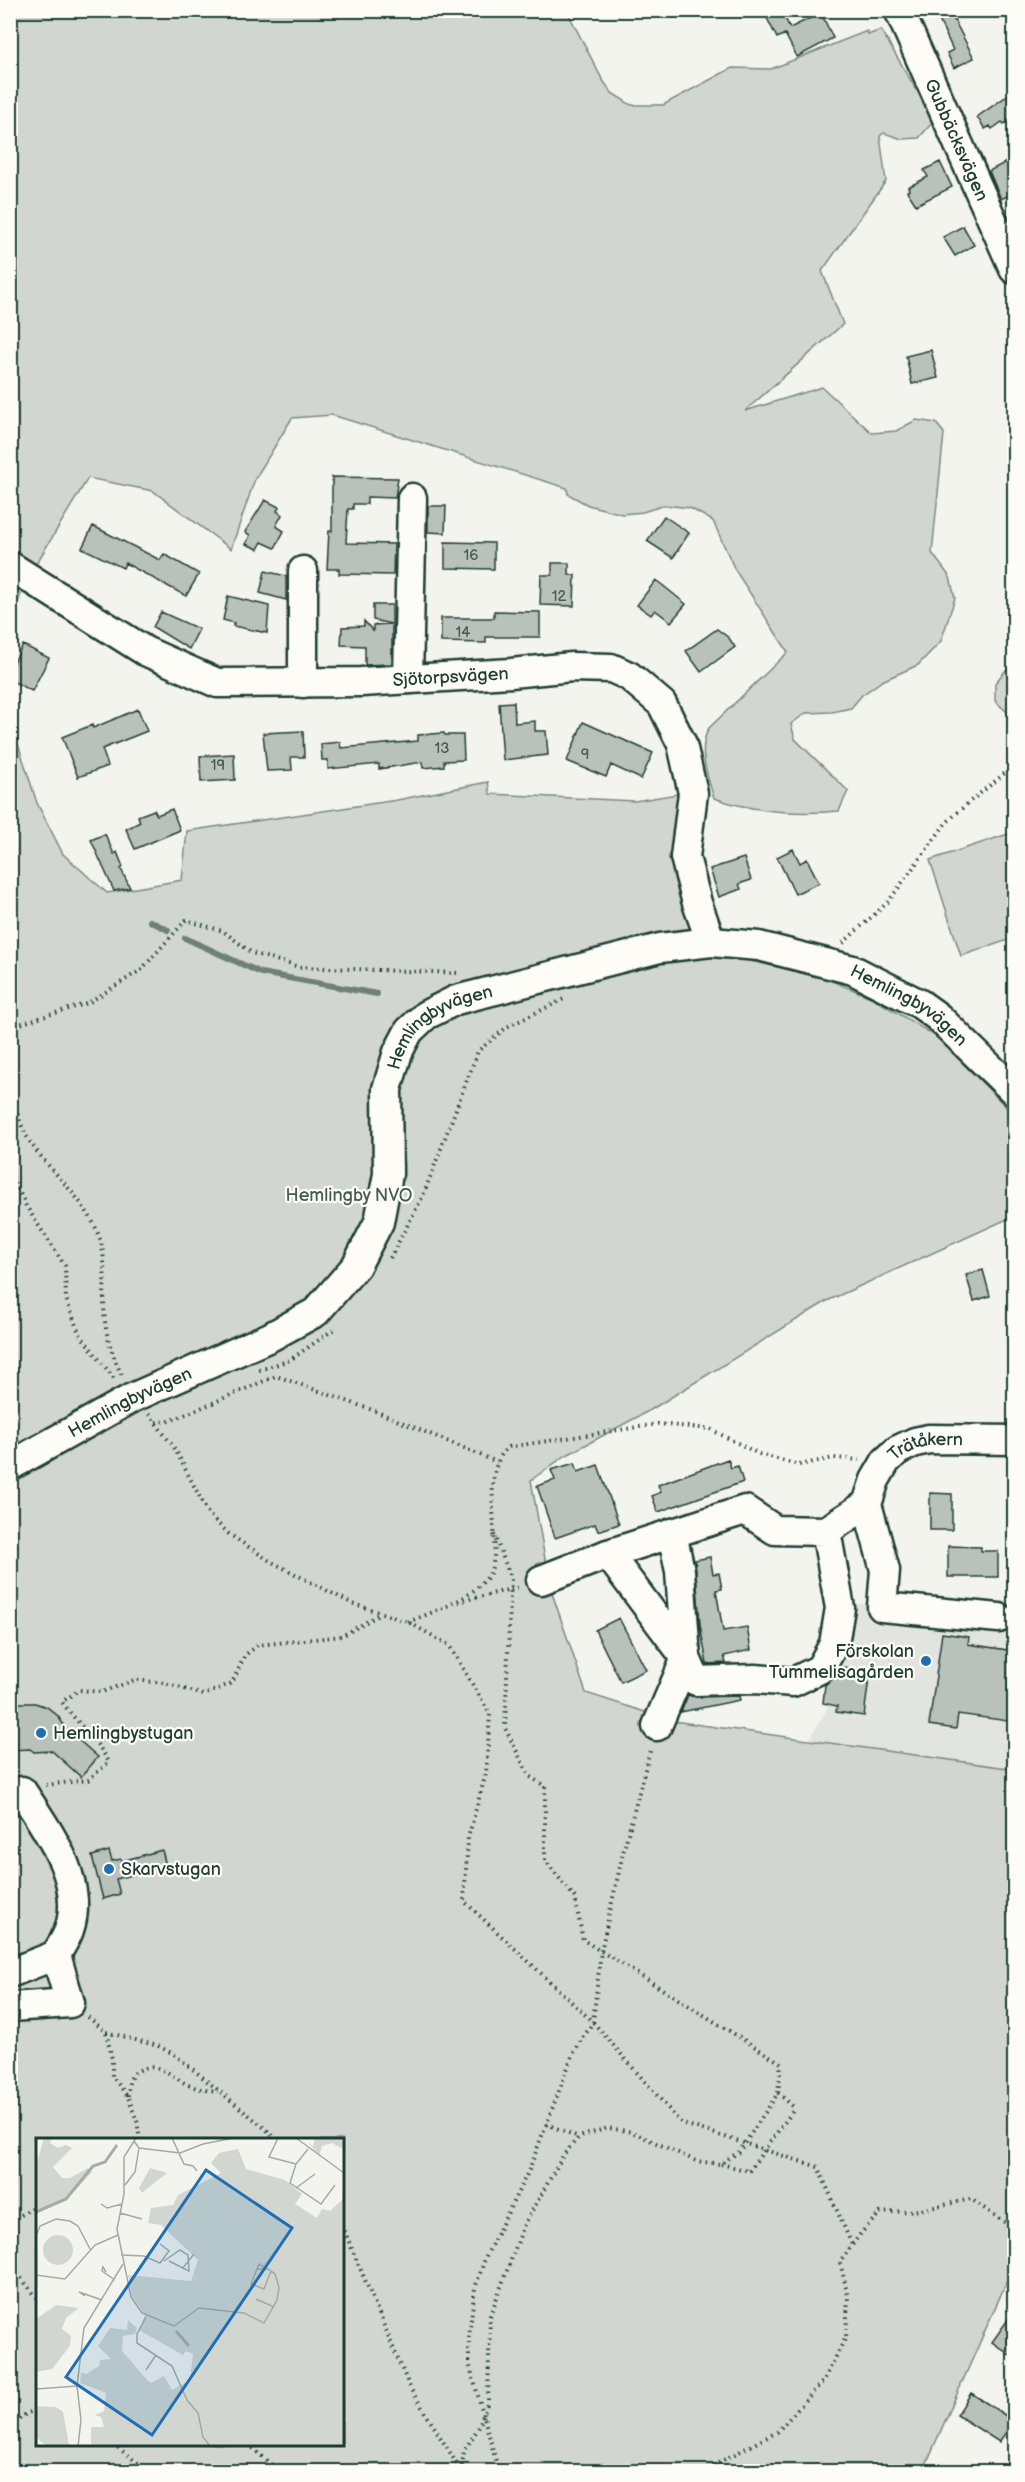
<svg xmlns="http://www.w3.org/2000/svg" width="1025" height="2482" font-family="'Balsamiq Sans',sans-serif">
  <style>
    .built { fill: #e2e5df }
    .green { fill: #d1d6d1; stroke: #788a82; stroke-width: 1.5; fill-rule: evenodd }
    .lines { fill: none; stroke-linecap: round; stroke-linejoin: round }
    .stream { stroke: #6e8179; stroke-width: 6 }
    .building { fill: #b9c1bb; stroke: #1f3d34; stroke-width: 1.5 }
    .minor-casing { stroke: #1f3d34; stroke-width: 33 }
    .path { stroke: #1f3d34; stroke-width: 4; stroke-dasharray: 1.5 4.5; stroke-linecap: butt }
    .minor { stroke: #fdfcf7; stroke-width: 28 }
    .path-bridge { stroke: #1f3d34; stroke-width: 4; stroke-dasharray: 1.5 4.5; stroke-linecap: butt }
    .poi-dot { fill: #1f6fb2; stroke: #fdfcf7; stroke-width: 2 }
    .labels { text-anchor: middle; stroke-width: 4.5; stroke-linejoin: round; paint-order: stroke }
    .number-label { font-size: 15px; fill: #465e56 }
    .street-label { font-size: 18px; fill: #1f3d34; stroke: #fdfcf7 }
    .park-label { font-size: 18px; fill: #435c53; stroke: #fdfcf7 }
    .poi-label { font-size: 18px; fill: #1f3d34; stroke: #fdfcf7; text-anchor: start }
    .inset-river { fill: none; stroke: #a3aea7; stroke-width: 3 }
    .inset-road { fill: none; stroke: #9faba4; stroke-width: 1.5 }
    .view { fill: #1f6fb2; fill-opacity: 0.15; stroke: #1f6fb2; stroke-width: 3 }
    .inset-edge { fill: none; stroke: #1f3d34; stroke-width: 3 }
  </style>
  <rect width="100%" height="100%" fill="#f4f4ef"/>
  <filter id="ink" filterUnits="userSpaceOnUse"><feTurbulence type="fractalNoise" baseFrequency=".0167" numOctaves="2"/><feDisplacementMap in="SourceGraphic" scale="12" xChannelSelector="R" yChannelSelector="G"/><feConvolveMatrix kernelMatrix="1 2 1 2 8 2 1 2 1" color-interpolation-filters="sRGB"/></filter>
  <g filter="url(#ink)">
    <path class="built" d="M850,1603l164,15v151l-205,-29 20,-35z"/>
    <path class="green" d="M10,11h557l35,68 10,14 19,12h32l69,-37 39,1 96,-38 1,4 13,-5 44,74 7,19 -13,15 -17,1 -18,-6 -4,3 6,45 -64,90 21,53 -98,87 77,-24 50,46 24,-2 20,-11 20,3 8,10 -12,120 18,24 5,21 -14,43 -23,24 -36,16 -20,14 -11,13 -19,4 -26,1 -15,11 4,15 53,52 -9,20c-43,4 -85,1 -125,-13 -7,-22 -17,-50 -5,-70l79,-76 -53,-82 -22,-49 -23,-13 -25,-3 -22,7 -21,2 -34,-9 -20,-11 -1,-6 -235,-73 -40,3 -37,61 -24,70 -78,-58 -65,-13 -61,101 -16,41z
      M1014,667v46h-6l-13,-12v-18l11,-13z
      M11,722l26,81 26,51 44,39 75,-13 5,-49 210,-31 91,-18 2,12 145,7 54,-9 8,97 24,66 99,21 53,22 64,39 77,78v101l-187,85 -175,108 -87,47 -34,24 19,107 36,106 87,28 341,48v496l-91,206h-912zM38,2140h304v304h-304z
      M1014,832v106l-53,18 -31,-96z"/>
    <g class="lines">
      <path class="stream" d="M150,921l18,9
        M185,938l76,35 116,21"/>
    </g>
    <path class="building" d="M763,10h18l9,18 31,-15 12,25 -36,19 -12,-23 -8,4z
      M951,14l23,44 -20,10 -7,-15 6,-3 -14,-30z
      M1014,91v26l-10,7 -2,-2 -10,7 -2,-3 -5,3 -8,-12z
      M1014,158v35l-13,6 -12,-28z
      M940,162l12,25 -36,18 -9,-14 2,-1 -1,-3 20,-10 -4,-7z
      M963,226l11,19 -19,11 -12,-19z
      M931,350l7,28 -26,6 -6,-28z
      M332,477l66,1 -3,20 -28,-1v7h-14v5h-5l-2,34 48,1 -1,31 -54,-1v-5h-12l2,-38h3z
      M265,500l14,7 -2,4 5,4 -6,11 8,5 -9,17 -13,-6 -4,7 -12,-5 4,-9 -5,-3z
      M428,506h18l-1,27 -17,-1z
      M664,516l25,17 -16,25 -26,-17z
      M93,526l67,34 4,-6 35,20 -13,22 -61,-33 -2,5 -41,-20z
      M445,542l49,1v26l-49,-1z
      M552,563h17v12h6l-1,31 -34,-1 1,-30h11z
      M265,571l21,5v24l-26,-7z
      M656,580l30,24 -15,18 -16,-12 -4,5 -14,-10z
      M228,596l41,10 -2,27 -34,-7 1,-3 -11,-3z
      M373,605h19v59l-27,1v-19l-24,-1 1,-18 22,-1v-5l9,10v-6l18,-1 -18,-4z
      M494,611l46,1v25h-54v6l-45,-1v-24h53z
      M161,612l38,17 -10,20 -36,-22z
      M717,629l12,9 6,9 -34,25 -15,-21z
      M23,645l26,13 -17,33 -22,-11v-11z
      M514,702l1,21 20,-2v10h11l2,24 -45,5 -4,-57z
      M138,709l9,22 -45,18 6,17 -30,11 -16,-40 30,-12 1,3z
      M583,722l70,31 -12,26 -30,-14 -5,12 -39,-16z
      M303,731l1,26h-13l1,13 -25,1 -4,-38z
      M444,733l1,2h18l1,25 -20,1v5l-21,2 -1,-6 -43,7v-5l-51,5v-9h-6l-1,-16 19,-2 1,6 77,-7v-6z
      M234,754l1,26 -34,2 -1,-26z
      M172,809l8,21 -45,19 -9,-20 14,-7 -2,-6 16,-6 3,5z
      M105,834l9,20 3,-2 6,15 -2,2 9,19 -16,3 -23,-51z
      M793,849l7,14 7,-4 12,24 -24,11 -18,-37z
      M744,858l7,22 -12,4 2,5 -22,8 -9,-28z
      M983,1270l7,26 -16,5 -8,-26z
      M728,1459l3,9 7,-2 5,16 -85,30 -6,-16 9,-4 -3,-7z
      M575,1463l3,9 20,-7 21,59 -21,7 -3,-7 -40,14 -18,-52 18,-6 -4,-10z
      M930,1493l22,1v36h-22z
      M948,1546l33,1v4h17v26h-50z
      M710,1557l3,17 6,-1 3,16 -6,1 7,41 24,-4 4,23 -27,6 2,7 -19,1 -7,-39 -5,-65z
      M619,1618l27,52 -25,12 -26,-52z
      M942,1633l27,4 -1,7 46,7v51l-3,-1 -3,20 -50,-7 -2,15 -27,-4z
      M843,1667l27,4 -6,45 -28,-4 1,-6 -14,-3 2,-18 9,-8 7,2z
      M688,1695l9,2 42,-1 1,4 -59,12z
      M10,1703h25l12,4 11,9 8,13 32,28 -17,20 -29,-26 -18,1 -4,-3 -20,1z
      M162,1850l4,16 -50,13 4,15 -17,5 -11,-43 17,-5 3,10 9,-2 1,2z
      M1014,2311v47l-22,-16z
      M971,2393l43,28 -15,21 -42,-27z"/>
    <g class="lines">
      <defs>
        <g id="minor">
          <path id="s1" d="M899,10l115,259"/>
          <path id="s2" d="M10,566l135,85 72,32 144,-1 150,-9 61,-6 39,1 18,8 33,28 20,40 11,49 -8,64 12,46 14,39"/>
          <path d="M303,571v112"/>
          <path d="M408,679l4,-181"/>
          <path id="s3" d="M10,1466l122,-68 138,-61 46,-25 40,-46 23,-44 9,-48 -1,-85 11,-37 11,-21 17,-16 30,-15 204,-52 51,-6 48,4 94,24 67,34 18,13 76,74"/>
          <path d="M826,1531l-51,-1 -30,-20 -137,44 78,104 10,23 59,-2 38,3 27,-13 14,-25 6,-36 -14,-77 41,-27"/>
          <path d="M541,1580l67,-26"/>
          <path id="s4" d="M999,1618l-117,-11 3,-37 -18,-66 8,-24 11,-19 12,-11 17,-8 14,-3 85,1"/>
          <path d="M657,1726l29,-68 -6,-87 -8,-38"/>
          <path d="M10,1793l12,-2c25,39 64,90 47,139 -3,9 -9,17 -13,25"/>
          <path d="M10,1973l46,-18 14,48 -60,4"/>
        </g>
      </defs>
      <use href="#minor" class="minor-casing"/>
      <path class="path" d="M843,943l45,-41 58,-79 22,-20 46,-37
        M10,1027l78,-24 53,-33 45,-50 37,11 29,22 47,14 160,6
        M10,1085c5,19 9,40 20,57 22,32 58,59 70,97 8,27 2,55 5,82 2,20 10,40 18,57
        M10,1172l16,34 39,60 1,33 13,34 37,48
        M390,1258l33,-62 55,-145 29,-24 59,-29
        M259,1370l31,-10 46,-32
        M149,1414l26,35 34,66 20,19 41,27 81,42 57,19 41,23 41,69 -4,59 -18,65 -4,63 129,121 88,101 137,44 34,78
        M156,1422l14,-1 106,-45 99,35 122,51
        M458,1602l62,-15
        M408,1622c27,-11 57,-20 77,-42 25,-26 -11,-106 24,-133l149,-23 52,5 49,25 40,11 35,-7 25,2
        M46,1785l42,-5 21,-18c-13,-23 -32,-39 -47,-60l17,-12 23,2 32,-12 31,3 39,12 28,-12 13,-28 13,-10 84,-9 38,-22
        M88,2017l18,15 6,27v17l16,21 9,24 3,19
        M106,2032l52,14 16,8 92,75 10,11
        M778,2093l17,15
        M128,2096c0,-13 1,-22 14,-27 20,-8 34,13 52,18 7,3 16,3 24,4
        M546,2124l33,13
        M721,2164l28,7
        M21,2215l17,-11
        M342,2225l68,163 50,81
        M10,2264l28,35
        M10,2427l17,-14 11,-3
        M113,2444l37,28
        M248,2444l32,28
        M461,2472l3,-21 15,-24 9,-26 2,-85 34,-91 40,-71 15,-17 29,-9 24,4 64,29 24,3 19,-12 39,-59 3,-30 -198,-123 -8,-42 -30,-38v-74l-16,-10 -24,-48 6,-150 -18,-46
        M499,2472l-30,-109v-28l6,-47 11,-32 43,-86 44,-116 20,-32 8,-71 23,-102 27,-102
        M712,2472l2,-7 63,-33 47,-52 22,-43 2,-41 -8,-34 21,-29 19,-20 41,-3 50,-11 43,30"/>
      <use href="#minor" class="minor"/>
      <path class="path-bridge" d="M749,2171l46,-63"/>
    </g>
  </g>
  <g class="poi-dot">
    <circle cx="926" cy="1661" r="6"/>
    <circle cx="41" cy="1733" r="6"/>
    <circle cx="109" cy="1869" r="6"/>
  </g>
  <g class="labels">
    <g class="number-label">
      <text x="471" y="560">16</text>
      <text x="559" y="601">12</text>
      <text x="463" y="637">14</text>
      <text x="442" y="753">13</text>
      <text x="585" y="759">9</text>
      <text x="218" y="770">19</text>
    </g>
    <g class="street-label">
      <text dy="6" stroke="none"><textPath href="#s1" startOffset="142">Gubbäcksvägen</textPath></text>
      <text dy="6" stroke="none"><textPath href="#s2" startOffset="472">Sjötorpsvägen</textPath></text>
      <text dy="6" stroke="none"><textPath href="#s3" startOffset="1180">Hemlingbyvägen</textPath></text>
      <text dy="6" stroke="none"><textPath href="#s3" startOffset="676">Hemlingbyvägen</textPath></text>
      <text dy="6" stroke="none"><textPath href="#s3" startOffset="136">Hemlingbyvägen</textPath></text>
      <text dy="6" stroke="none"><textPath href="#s4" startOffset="315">Trätåkern</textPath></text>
    </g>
    <g class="park-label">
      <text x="349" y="1201">Hemlingby NVO</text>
    </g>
    <g class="poi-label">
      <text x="914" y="1657" text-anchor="end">Förskolan<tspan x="914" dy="21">Tummelisagården</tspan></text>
      <text x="53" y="1739">Hemlingbystugan</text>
      <text x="121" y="1875">Skarvstugan</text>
    </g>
  </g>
  <g transform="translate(36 2138)">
    <rect width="308" height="308" fill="#f4f4ef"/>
    <path d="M8,0h8l-2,5 8,5 8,-3 6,3 -19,19 9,11h8l18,-10 4,4 -25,27 -31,14v-47zM279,0l28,1v10l-11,-6 -10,3 -3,10 -10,-13 4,3zM202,11l8,20 39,11 17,14 -7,10 22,14 5,-9 8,2 13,-12v246h-252v-18h13l-3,-10 -6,-2 9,-4 2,-18 -26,-10 1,-11 5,2 13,-8 1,-6 11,-1 -13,-13 12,-18 17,2 1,-10 9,8 -2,6 -12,2 -1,15 26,30 3,2 13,-7 8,14 18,-10 3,-26 -7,-3 -3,4 -44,-25 6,-15 -13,-19 -4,-21 63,6 7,-21 -37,-35 -13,-2 3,-15 22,-3 5,-10 43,-22 -10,-10 8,-10zM114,30l17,5 -25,20 -3,-5zM7 112a15 15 0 1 1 30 0a15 15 0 1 1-30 0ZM20,167l23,3 -13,10 -4,11 9,7 -1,10 -18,23 -16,3v-53zM0,268l20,1 7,5 6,33h-24l-9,-8z" fill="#d1d6d1"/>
    <path class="inset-river" d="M0,74l30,-13 27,-33 12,-4 12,-17M140,193l13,15"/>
    <path class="inset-road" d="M100,0l-12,19v37l-7,35 14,68 11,16 32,13 25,-18 45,5 20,10 13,-23 2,-13 -4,-13 -7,-5 -9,-5 -2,5h11M136,0l12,26 9,2 4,5M242,0l-9,19 27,7M260,0l48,35M98,3l5,7 41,5 23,-9 31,-6M272,11l-12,15 -6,19 31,21 14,-19M89,47l10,-13 4,-24M260,50l19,-14M65,66l6,4 15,-4M84,75l22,6M0,98l4,-10 16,-7 14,2 8,5 12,23M85,117l23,1 16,7 9,-12 -9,-7M128,123l16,-11 8,5 1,16 -20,-10M146,131l12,-15M221,131l-6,15 13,5 7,-18M70,134l-3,-5 -1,4 13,9M0,137l29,4 30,-34 23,-10M49,158l-6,-4 23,8M220,161l18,8M110,179l-9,17v9l35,23 15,34 11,13 5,24 7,9M110,232l10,-15M0,251l41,-3M42,308l3,-26 -4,-34 7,-58 39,-64"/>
    <path class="view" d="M170,32l86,58 -140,207 -86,-58z"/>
    <rect width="308" height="308" class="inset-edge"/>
  </g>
  <rect width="1025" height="2482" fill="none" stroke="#fdfcf7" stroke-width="36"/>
  <rect x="18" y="18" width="989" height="2446" fill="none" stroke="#1f3d34" stroke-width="2" filter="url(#ink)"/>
</svg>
